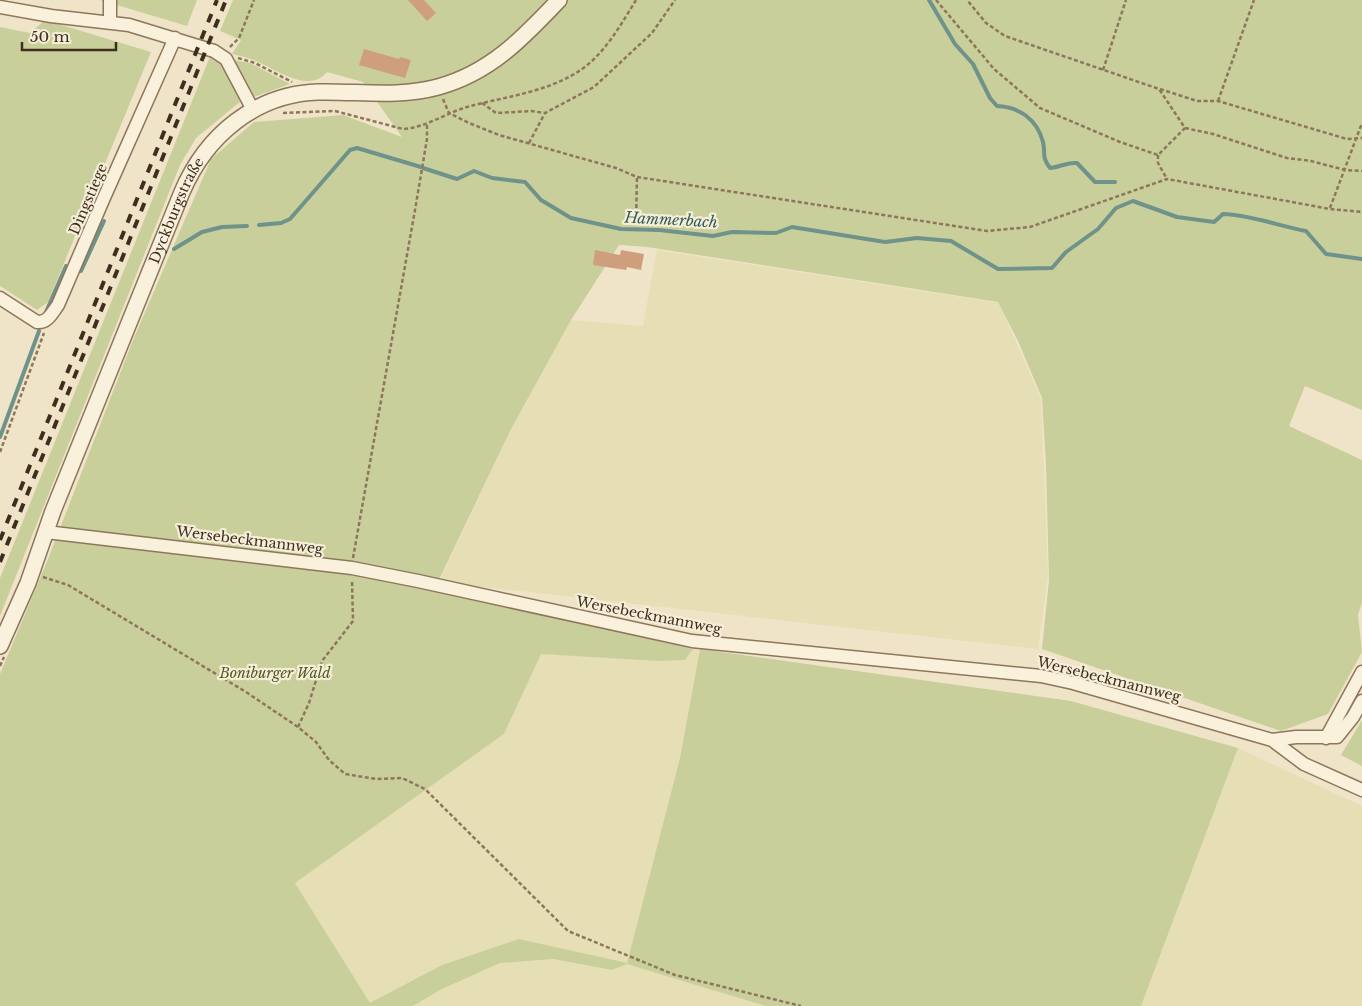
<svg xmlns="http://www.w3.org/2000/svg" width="1362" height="1006" font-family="'Libre Baskerville',serif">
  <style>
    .farmland { fill: #e6deb5 }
    .green { fill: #c9cf9b }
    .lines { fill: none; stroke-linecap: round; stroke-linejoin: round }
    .stream { stroke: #6f938a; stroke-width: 4 }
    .building { fill: #cf9f7d }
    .minor-casing { stroke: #8d765c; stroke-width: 15 }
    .tertiary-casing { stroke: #8d765c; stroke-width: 18 }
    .path { stroke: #8d765c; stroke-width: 2.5; stroke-dasharray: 4 2.5; stroke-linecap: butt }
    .minor { stroke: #faf1dc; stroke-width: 12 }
    .tertiary { stroke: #faf1dc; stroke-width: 15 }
    .rail { stroke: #3d2e20; stroke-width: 4; stroke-dasharray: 9 9; stroke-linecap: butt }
    .labels { text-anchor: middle; stroke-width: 4.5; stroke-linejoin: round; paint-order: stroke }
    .street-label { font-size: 14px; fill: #3d2e20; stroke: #f7eed8 }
    .park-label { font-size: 14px; font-style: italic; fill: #4d5a26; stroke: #f7eed8 }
    .water-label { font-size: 15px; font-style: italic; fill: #2f5d5a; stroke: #f7eed8 }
  </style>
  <rect width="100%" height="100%" fill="#f0e4c8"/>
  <path class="farmland" d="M657,250l342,53 42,96 7,177 -10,73 -599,-67 71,-151 61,-111 72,6z
    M693,649h7l-20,109 -53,205 139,43h-353l27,-16 60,-27 53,-4 59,11 14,-6 -107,-25 -77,26 -72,39 -75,-121 209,-149 36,-81 118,8 27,-1z
    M1238,748l124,58v200h-221z"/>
  <path class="green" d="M100,0h97l-10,26z
    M233,0h1129v410l-57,-24 -16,40 73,34v142l-4,13 4,37 -34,62 -47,17 -239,-82 7,-69 -3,-116 -4,-66 -24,-57 -20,-39 -351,-55 -28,-2 -48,75 -61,111 -74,155 257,63 -8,11 -27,1 -117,-7 -37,80 -209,149 75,120 72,-38 77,-26 108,24 53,-205 20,-109 371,52 167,47 -97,258h-375l-139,-42 -15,6 -59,-11 -53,4 -60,27 -27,16h-413v-332l48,-115 85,-219 78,-181 43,-37 89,-7 59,22 -39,-55 -36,-10c-18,22 -50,-2 -69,-10 -8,-4 -17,-6 -26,-8l9,-14 -21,-9z
    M45,20l106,32 -103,250 -11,8 -37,-24v-259l30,6z
    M211,54c15,10 22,32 29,48l-44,36 -16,27 -180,451v-38z
    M233,60l17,3 40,21 -39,14z
    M1362,720v46l-21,-11z"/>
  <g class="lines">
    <path class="stream" d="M929,0l26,44 18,20 17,34 7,8c22,1 40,13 46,36 3,13 -2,14 7,26 11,-1 17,-6 27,-5l18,19h20
      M423,168l34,11 17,-8 18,7 33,4 16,18 30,18 50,11 38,1 54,6 19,-4 44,1 16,-6 93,15 32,-4 34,3 47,28 54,-1 14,-16 32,-23 18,-21 17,-7 44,16 37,5 9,-8c29,1 55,12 83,17l20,23 36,5
      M259,225l22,-2 9,-4 60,-69 7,-2 64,19
      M174,249l28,-17 20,-5 25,-1
      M81,271l23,-50
      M46,312l20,-46
      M0,437l39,-106"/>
  </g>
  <path class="building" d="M408,0h16l12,13 -9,8z
    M364,49l35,10 1,-2 11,3 -6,18 -46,-13z
    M595,250l25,5 1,-5 23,4 -3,16 -14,-3 -1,3 -33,-5z"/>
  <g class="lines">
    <defs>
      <path id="minor" d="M0,7l51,9 78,9 85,26 12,8 27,51
        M110,22v-22
        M0,298l37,24c11,1 15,-9 21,-17l45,-105 72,-162
        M46,532l306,36 66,13 274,60 349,35 32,7 199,57 32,24 58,26
        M1326,738l36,-66
        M1272,740l24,-3h41l16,-20 9,-16"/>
      <g id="tertiary">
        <path id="s1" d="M0,646l28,-63 25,-72 129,-319c24,-56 73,-98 136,-100 41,-1 79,6 120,-5 52,-14 85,-49 121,-87"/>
      </g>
    </defs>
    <use href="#minor" class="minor-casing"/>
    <use href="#tertiary" class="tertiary-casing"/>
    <path class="path" d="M936,0l58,69 46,39 80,34 38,13 27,-27 -26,-39 -154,-53 -19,-13 -19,-23
      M230,47l9,-9 15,-38
      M238,58l17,5 37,19
      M1103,70l23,-70
      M1160,89l37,12h21l129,38 15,-1
      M443,99l6,14 20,10 30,12 117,33 21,9 350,54 43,-4 137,-48 163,30 32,3
      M1218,101l36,-101
      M482,103l14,10 35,-2 14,2 49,-26 58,-54 23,-33
      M283,113l52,-2 68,18c22,-1 43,-16 64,-22 36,-10 76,-14 109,-34 27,-16 44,-47 60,-73
      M1185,128l28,6 74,24 24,3 34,9 17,1
      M529,143l16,-30
      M1158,155v8l9,16
      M1330,208l32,-85
      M636,221l1,-44
      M0,452l44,-119
      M353,558l62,-348 12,-71v-16
      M43,577l25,8 178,107 52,35 18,15 13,18 16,14 31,5 26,-1 23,11 143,142 107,44 126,31
      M0,666l4,-9
      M298,727l11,-24 13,-42 31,-40 -1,-41"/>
    <use href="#minor" class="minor"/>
    <use href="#tertiary" class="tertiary"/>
    <path class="rail" d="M0,540l217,-540
      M0,562l226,-562"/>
  </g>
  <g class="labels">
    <g class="street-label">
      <text transform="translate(88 199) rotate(-67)" y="5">Dingstiege</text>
      <text dy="5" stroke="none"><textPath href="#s1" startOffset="470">Dyckburgstraße</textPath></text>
      <text transform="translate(250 540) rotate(7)" y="5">Wersebeckmannweg</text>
      <text transform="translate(649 615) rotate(11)" y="5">Wersebeckmannweg</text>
      <text transform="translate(1109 679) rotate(14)" y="5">Wersebeckmannweg</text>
    </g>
    <g class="park-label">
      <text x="275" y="678">Boniburger Wald</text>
    </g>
    <g class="water-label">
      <text transform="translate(671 220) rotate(3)" y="5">Hammerbach</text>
    </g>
  </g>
  <path d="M22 42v8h94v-8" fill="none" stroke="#3d2e20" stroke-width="2.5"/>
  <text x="30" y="42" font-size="15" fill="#3d2e20" stroke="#f7eed8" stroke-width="4" paint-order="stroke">50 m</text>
</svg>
